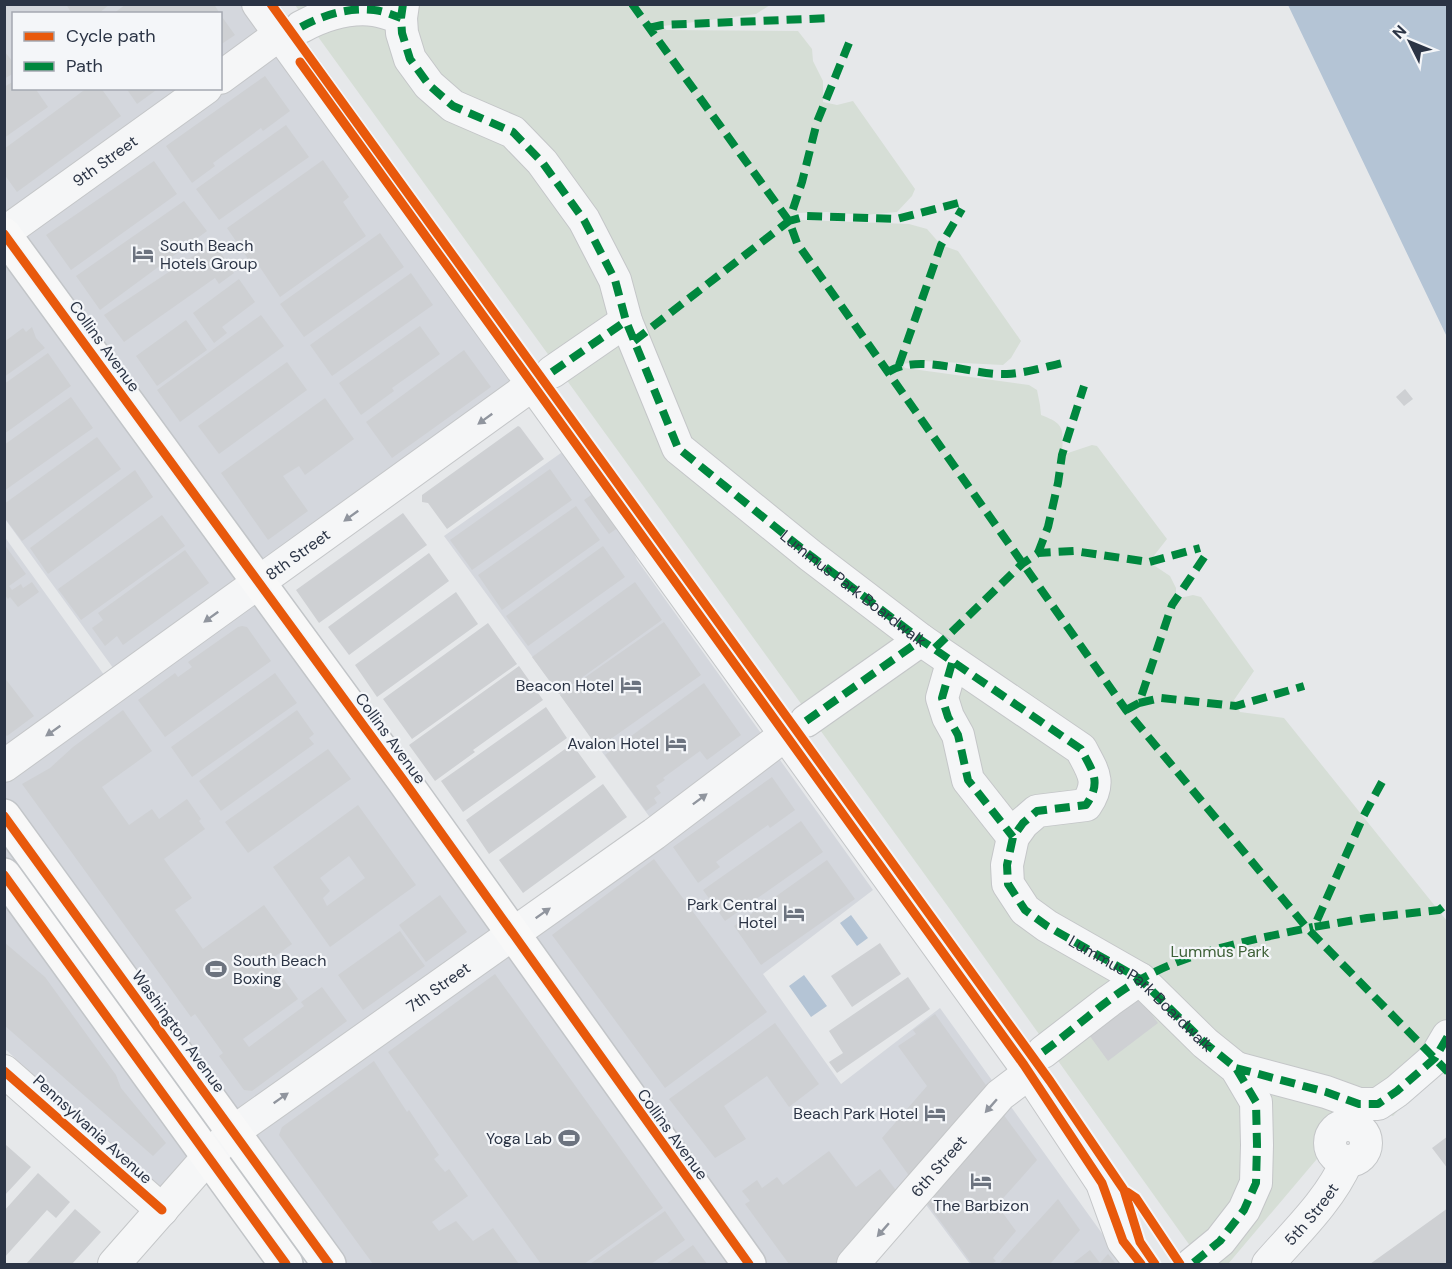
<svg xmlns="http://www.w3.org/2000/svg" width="1452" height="1269" font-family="'DM Sans',sans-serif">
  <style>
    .built { fill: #d4d7dd; fill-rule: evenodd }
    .green { fill: #d6ded6 }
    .water { fill: #b4c4d5 }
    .building { fill: #ced0d3; fill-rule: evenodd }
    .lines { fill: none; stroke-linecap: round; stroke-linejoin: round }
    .minor-casing { stroke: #c4c6c8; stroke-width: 34 }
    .major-casing { stroke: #c2c5c8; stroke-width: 36 }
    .minor { stroke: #f5f6f7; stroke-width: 32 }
    .major { stroke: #f8f8f8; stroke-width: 33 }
    .quiet { stroke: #00873e; stroke-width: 8; stroke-dasharray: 15 8; stroke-linecap: butt }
    .cycleway-casing { stroke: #f4f6f9; stroke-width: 13 }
    .cycleway { stroke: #e8590c; stroke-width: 9 }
    .oneway { fill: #90959e }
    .labels { text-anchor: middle; stroke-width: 4.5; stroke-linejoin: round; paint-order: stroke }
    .street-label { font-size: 16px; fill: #2b3445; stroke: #f4f6f9 }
    .poi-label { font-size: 16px; fill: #2b3445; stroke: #f4f6f9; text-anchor: end }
    .park-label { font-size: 16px; fill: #3f6138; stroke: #f4f6f9 }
  </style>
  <rect width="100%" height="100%" fill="#e6e8ea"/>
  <path class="built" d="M5,5h243l270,377 -258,188 249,370 156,-102 -221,-302 124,-88 52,72 17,40 236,330 -110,84 78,110 99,-76 184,256h-154l-58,-78 -68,78h-502l-106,-144 -71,74 -160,-145 -1,-513 103,143 9,-7 -111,-153zM14,14h206v74h-206z"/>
  <path class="green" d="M295,5h475l-14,9 -93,12 3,4 132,1 14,18 1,12 10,20v21l14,3 16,-4 62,88 -3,7 -15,16 -33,3 -37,-3 -31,1 5,7 108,4 18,5 14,16 17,6 63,90 -10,17 -8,7 -80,-4 -21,3 3,4 124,17 8,5 3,15 1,10c25,9 22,15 21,40l30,-10 5,1 70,93 -18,23 21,14 6,12v11l17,-4 8,2 53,74 -20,29 6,12 44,6 163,203v138l-17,16 -37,41 -9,-3 -11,10 -16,-10h-13l-13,7 -10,19 1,14 -94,111h-25l-254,-356z"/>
  <path class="water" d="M1288,5h159v332z
    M851,915l17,23 -11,8 -17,-23z
    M804,975l23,31 -16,11 -22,-31z"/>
  <path class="building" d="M66,4h44l-12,10h-26z
    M126,4h88l6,10h-107z
    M220,14l15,21 -15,10z
    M4,51l10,12v10l-10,6z
    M265,76l25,35 -27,20 -2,-3 -48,35 2,3 -23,17 -26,-37z
    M14,81v7h21l13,19 -44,31v-51z
    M87,88h14l20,28 -104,76 -13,-18v-25z
    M126,88h33l-22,16z
    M286,125l23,32 -90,63 -23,-31z
    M323,160l26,37 -6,5 23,34 -86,61 -21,-31 -4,3 -28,-41z
    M154,161l23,33 -106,76 -25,-35z
    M184,201l23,30 -107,79 -24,-34z
    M380,233l24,34 -100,70 -24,-33z
    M214,242l20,31 -15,11 -4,-6 -91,64 -20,-27z
    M411,273l22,32 -101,71 -22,-31z
    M239,279l16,23 -33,25 5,6 -13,10 -21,-30z
    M261,315l23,31 -104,76 -23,-32z
    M186,320l21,30 -50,36 -21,-30z
    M420,326l20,28 -48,34 2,3 -33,24 -22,-32z
    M32,327l4,11 9,10 -41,29v-35l19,-14 3,4z
    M464,350l27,37 -99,71 -26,-36z
    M48,353l23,33 -67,48v-50z
    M287,362l20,28 -88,64 -21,-28z
    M1405,389l8,10 -9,7 -8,-9z
    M71,397l22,31 -89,63v-46z
    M325,398l29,41 -49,36 -6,-9 -16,10 25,35 -40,29 -47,-67z
    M518,426l2,1 24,32 -97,70 -19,-26 -6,-1v-7z
    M97,437l24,32 -99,72 -18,-24v-13z
    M550,469l22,31 -100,70 -22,-30z
    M135,470l18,27 -105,77 -18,-26z
    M594,493l25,34 -10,7 -25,-34z
    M576,506l24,34 -98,70 -24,-35z
    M403,513l24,32 -108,78 -23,-33z
    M162,515l23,31 -104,74 -23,-31z
    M4,544l22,30 -17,12 3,4 9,-6 2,4 9,-6 7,10 -21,15 -8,-10 -2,2 -4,-5z
    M603,546l22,31 -97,69 -22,-30z
    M185,550l24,33 -86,62 -6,-9 -12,10 -13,-18 11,-8 -5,-7z
    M429,553l20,28 -100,74 -21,-28z
    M635,582l27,38 -103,74 -27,-37z
    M456,592l22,32 -101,73 -22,-32z
    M664,622l37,53 -103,73 -38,-53z
    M488,623l29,41 -105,75 -29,-40z
    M242,626l5,1 24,34 -106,76 -27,-37 37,-27 3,4 14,-10 -4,-5 50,-35z
    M519,666l24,34 -70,50 2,2 -40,29 -26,-36z
    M275,673l22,30 -105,74 -21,-30z
    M4,677l30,39 -27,20 -3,-3z
    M704,683l37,52 -34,25 -7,-9 -37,27 2,2 -9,6 5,7 -7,5 3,5 -11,8 -41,-56z
    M546,707l21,31 -104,74 -22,-31z
    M123,710l29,41 -50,36 27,38 23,-16 7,10 28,-20 14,20 -2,2 6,8 -41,30 28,39 -17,12 28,39 61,-44 28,39 -22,16 28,39 -55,40 6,8 55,-41 -3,-4 21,-15 25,34 -95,70 -8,-1 -25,-34 4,-3 -28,-39 -4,3 -169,-233 28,-16 23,-21z
    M297,710l17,24 -5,4 5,6 -93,67 -22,-30z
    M572,744l24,33 -107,77 -23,-34z
    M328,749l23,30 -103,74 -23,-31z
    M772,777l23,33 -25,18 -2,-3 -52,37 4,5 -22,16 -25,-36z
    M603,784l24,33 -104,76 -24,-33z
    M358,805l58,80 -86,62 -57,-80zM349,856l16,22 -38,28 -4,-8 7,-7 -10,-13z
    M801,821l22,31 -98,69 -22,-31z
    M654,859l113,153 -102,76 -113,-153z
    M827,860l28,39 -94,66 -27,-39z
    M440,895l27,37 -41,30 -27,-37z
    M400,931l25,35 -62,44 -25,-35z
    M4,942l41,35 71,98 5,13 45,55 -13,13 -149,-131z
    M880,943l21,31 -49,33 -21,-31z
    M495,974l168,234 -79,56h-43l-153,-212z
    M908,977l22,32 -93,64 -8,-11 14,-9 -14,-22z
    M1134,990l24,33 -50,38 -24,-33z
    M935,1014l53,74 -78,89 -28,-39 45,-52 -29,-40 18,-12 -3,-4z
    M775,1023l44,61 -30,23 -22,-31 -43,30 22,33 -31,19 -46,-59z
    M374,1061l33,51 2,-2 30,45 -5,4 11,13 4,-3 19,27 -36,26 7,9 17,-10 17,20 20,-13 26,36h-146l-94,-129 3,-8z
    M1003,1114l34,46 -40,45 19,26 -23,27 3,3 -4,3h-20l-46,-62z
    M1448,1136v33l-16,-21z
    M6,1145l25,22 -27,29v-49z
    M829,1151l27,36 24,-18 18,24 -63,71h-46l-44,-60 5,-3 -8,-10 15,-11 5,8 15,-11 6,8z
    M38,1173l32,29 -14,16 -9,-8 -43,48v-47z
    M1058,1199l22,31 -30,34h-51z
    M1448,1208v56h-78z
    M75,1209l26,23 -29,32h-46z
    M665,1211l20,29 -34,24h-61z
    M693,1245l14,19h-41z
    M1090,1250l10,13 8,-9 8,10h-44z"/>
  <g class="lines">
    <defs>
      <g id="minor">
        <path d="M258,4l766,1061 78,118 21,58 18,23"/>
        <path id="s1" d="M403,4l-2,14 1,15 8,26 19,26 24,21 60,26 29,30 42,58 31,60 11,41 52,127 133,108 110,84 160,109c12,23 21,33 5,56l-49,6 -14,12 -10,14 -6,28 1,19 17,26 22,16 93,53 65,64 31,25 20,34 1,43 -1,38 -12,27 -24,31 -28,23"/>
        <path d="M301,27c22,-12 48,-20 73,-17 9,1 19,5 27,8"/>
        <path d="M220,78l60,-44"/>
        <path id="s2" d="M4,233l202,-145"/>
        <path d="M552,372l74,-51"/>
        <path d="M952,663l-10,35 6,19 10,18 10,45 45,57"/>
        <path d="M806,721l115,-81"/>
        <path id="s3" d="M4,766l528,-381"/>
        <path d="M1043,1052l66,-51 31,-22"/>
        <path d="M1236,1068l90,24 33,12h19l19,-13 38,-33 13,-22"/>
        <path d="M4,1071l158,139"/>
        <circle cx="1348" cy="1143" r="18"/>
        <path id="s4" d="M114,1264l94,-107 25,-25 421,-298 131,-99"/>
        <path id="s5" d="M853,1264l147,-169 29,-22"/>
        <path id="s6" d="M1268,1264c28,-32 62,-64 79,-103"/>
      </g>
      <path id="major" d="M4,234l400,547 345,483
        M4,816l325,448
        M4,875l282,389"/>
    </defs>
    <use href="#minor" class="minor-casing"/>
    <use href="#major" class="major-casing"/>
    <use href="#minor" class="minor"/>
    <use href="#major" class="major"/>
    <path class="quiet" d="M403,4l-2,14 1,15 8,26 19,26 24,21 60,26 29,30 42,58 31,60 11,41 52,127 133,108 110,84 160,109c12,23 21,33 5,56l-49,6 -14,12 -10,14 -6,28 1,19 17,26 22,16 93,53 65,64 31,25 20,34 1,43 -1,38 -12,27 -24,31 -28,23
      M632,4l157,217 8,22 329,467 181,218 141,144
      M301,27c22,-12 48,-20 73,-17 9,1 19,5 27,8
      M649,28l13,-3 170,-7
      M849,43l-32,79 -15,60 -13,39 18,-5 90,3 61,-16
      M634,341l155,-120
      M899,365l42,-120 21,-36
      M552,372l74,-51
      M888,372c32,-20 84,4 119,2 20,-1 41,-8 60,-12
      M1038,553l10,-26 10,-44 4,-28 22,-69
      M935,648l87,-84 16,-11 36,-2 75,11 51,-14
      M952,663l-10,35 6,19 10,18 10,45 45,57
      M1139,703l22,-5 75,8 68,-20
      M1126,710l13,-7 33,-98 33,-49
      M806,721l115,-81
      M1382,782l-19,35 -49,110 53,-9 72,-8 9,-7
      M1043,1052c32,-23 66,-56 100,-74 51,-28 113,-39 170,-51
      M1236,1068l90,24 33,12h19l19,-13 38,-33 13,-22"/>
    <defs>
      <path id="cycleway" d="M271,4l779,1077 74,109 16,52 15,22
        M300,62l724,1003 78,118 21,58 18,23
        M4,234l400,547 345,483
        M4,816l325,448
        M4,875l282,389
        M4,1071l158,139
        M1127,1192l9,6 44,66"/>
    </defs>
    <use href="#cycleway" class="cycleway-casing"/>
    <use href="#cycleway" class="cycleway"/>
  </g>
  <defs><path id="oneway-solid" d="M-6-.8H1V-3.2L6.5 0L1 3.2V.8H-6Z" transform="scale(1.5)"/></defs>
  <g class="oneway">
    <use href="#oneway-solid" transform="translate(485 419) rotate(144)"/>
    <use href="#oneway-solid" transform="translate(351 516) rotate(144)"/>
    <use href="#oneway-solid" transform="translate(211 617) rotate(144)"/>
    <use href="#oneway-solid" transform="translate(53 731) rotate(145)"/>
    <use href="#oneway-solid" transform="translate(700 799) rotate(-37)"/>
    <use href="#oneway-solid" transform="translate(543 913) rotate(-35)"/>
    <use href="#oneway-solid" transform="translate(281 1098) rotate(-35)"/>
    <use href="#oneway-solid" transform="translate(991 1106) rotate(131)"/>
    <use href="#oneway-solid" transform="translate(883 1230) rotate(131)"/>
  </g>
  <defs>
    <symbol id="hotel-bare" viewBox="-9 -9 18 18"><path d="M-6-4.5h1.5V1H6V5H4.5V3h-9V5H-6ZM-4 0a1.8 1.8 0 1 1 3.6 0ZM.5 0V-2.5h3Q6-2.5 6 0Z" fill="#6c737f" stroke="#f4f6f9" stroke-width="2.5" paint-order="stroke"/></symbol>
    <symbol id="stadium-bare" viewBox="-9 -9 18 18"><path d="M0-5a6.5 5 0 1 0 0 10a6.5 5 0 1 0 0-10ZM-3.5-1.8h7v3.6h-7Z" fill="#6c737f" stroke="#f4f6f9" stroke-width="2.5" paint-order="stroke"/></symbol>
  </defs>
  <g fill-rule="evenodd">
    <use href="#hotel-bare" x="128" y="239" width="30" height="30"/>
    <use href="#hotel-bare" x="616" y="670" width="30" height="30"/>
    <use href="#hotel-bare" x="661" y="728" width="30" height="30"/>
    <use href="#hotel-bare" x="779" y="898" width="30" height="30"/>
    <use href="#stadium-bare" x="201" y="954" width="30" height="30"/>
    <use href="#hotel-bare" x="920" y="1098" width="30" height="30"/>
    <use href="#stadium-bare" x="554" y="1123" width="30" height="30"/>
    <use href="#hotel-bare" x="966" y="1166" width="30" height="30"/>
  </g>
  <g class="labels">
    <g class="street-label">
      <text dy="6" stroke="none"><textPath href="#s2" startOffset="124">9th Street</textPath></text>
      <text transform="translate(105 346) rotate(54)" y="6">Collins Avenue</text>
      <text dy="6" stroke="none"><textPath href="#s3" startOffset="362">8th Street</textPath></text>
      <text dy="6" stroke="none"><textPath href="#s1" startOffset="771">Lummus Park Boardwalk</textPath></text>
      <text transform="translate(391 738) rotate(54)" y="6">Collins Avenue</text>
      <text dy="6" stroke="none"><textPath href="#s4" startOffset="429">7th Street</textPath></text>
      <text dy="6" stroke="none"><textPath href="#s1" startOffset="1418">Lummus Park Boardwalk</textPath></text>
      <text transform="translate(179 1031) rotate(54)" y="6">Washington Avenue</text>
      <text transform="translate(93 1129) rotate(42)" y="6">Pennsylvania Avenue</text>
      <text transform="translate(673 1134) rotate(54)" y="6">Collins Avenue</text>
      <text dy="6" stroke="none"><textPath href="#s5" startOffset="130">6th Street</textPath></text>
      <text dy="6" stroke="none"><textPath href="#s6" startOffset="66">5th Street</textPath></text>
    </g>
    <g class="poi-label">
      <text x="160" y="251" text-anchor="start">South Beach<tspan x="160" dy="18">Hotels Group</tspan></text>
      <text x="614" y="691">Beacon Hotel</text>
      <text x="659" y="749">Avalon Hotel</text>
      <text x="777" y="910">Park Central<tspan x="777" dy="18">Hotel</tspan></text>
      <text x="233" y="966" text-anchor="start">South Beach<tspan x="233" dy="18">Boxing</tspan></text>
      <text x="918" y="1119">Beach Park Hotel</text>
      <text x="552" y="1144">Yoga Lab</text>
      <text x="981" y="1211" text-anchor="middle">The Barbizon</text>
    </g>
    <g class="park-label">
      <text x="1220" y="957">Lummus Park</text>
    </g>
  </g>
  <rect width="1452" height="1269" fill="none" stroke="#2b3445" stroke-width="12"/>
  <rect x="12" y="12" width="210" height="78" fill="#f4f6f9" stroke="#a4a8b1" stroke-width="1.5"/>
  <rect x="24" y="32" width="30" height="9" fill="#e8590c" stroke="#a4a8b1" stroke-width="1.5"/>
  <text x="66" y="42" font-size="18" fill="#2b3445">Cycle path</text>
  <rect x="24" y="62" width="30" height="9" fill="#00873e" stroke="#a4a8b1" stroke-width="1.5"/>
  <text x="66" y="72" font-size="18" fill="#2b3445">Path</text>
  <g transform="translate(1410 42) rotate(313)" stroke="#f4f6f9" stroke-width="4.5" paint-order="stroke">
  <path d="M0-4.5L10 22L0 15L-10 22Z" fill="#2b3445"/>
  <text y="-9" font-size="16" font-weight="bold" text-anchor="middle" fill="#2b3445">N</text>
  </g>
</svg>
